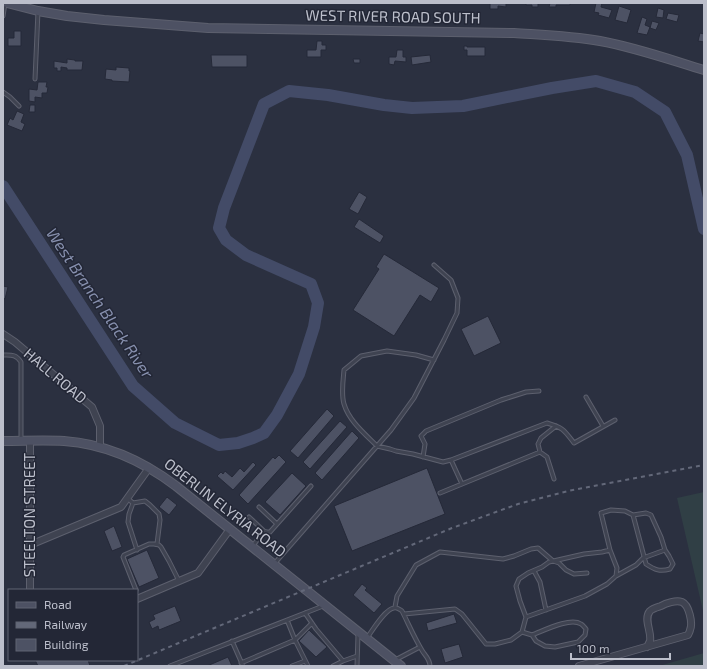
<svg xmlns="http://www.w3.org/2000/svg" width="707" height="669" font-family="'Exo 2',sans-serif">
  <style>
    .green { fill: #303f45 }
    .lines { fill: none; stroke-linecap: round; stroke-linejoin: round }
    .river { stroke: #434b67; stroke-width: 12 }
    .building { fill: #4d5264; stroke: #252938 }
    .lane-casing { stroke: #5d606e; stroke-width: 5 }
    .street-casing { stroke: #5d606e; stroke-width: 8 }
    .secondary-casing { stroke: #5d606e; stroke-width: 10 }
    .lane { stroke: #3f4351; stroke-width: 3 }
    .street { stroke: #3f4351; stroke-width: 6 }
    .secondary { stroke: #4d5163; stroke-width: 8 }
    .rail { stroke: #636879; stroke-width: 2; stroke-dasharray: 4 4; stroke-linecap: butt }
    .labels { text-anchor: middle; stroke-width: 3; stroke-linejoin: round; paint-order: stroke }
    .street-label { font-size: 15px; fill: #bcbfcb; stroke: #232736 }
    .water-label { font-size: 16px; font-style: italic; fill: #8790ae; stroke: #232736 }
  </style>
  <rect width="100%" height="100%" fill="#2b3040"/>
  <path class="green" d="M704,492v123l-27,-117z
    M704,653v13h-45z"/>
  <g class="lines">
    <path class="river" d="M3,186l130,200 42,37 44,22 19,-2 15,-5 11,-5 13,-18 22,-41 15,-47 4,-24 -7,-19 -65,-29 -20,-15 -7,-12 5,-20 40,-104 25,-13 39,4 56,10 28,3 51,-2 89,-18 44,-7 39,11 30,20 22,43 17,74"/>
  </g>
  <path class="building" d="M490,3h16v4l-8,-1v3h-8z
    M526,3h12v4h-6v-2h-6z
    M550,3h20v2h-14v2h-7z
    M596,3h6l-1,4 11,3 -3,8 -11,-3 1,-2 -5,-1z
    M619,6l12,4 -4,13 -12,-3z
    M658,8l6,2 -1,8 -7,-1z
    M668,13l11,2 -2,7 -11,-3z
    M642,17l5,2 -2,6 5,2 -3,8 -10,-2z
    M652,21l7,2 -3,7 -6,-2z
    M14,31h7v15h-13v-8h6z
    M700,33l4,1v10v-2l-6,-1z
    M317,41h5v4h4v5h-5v7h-14v-7h9z
    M464,46h3v1h18v9h-18v-6h-3z
    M397,50h6v7h3v5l-11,-1 -1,4 -5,-1v-7h7z
    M211,55h36v12h-35z
    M430,55l1,7 -19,3 -1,-8z
    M67,59l8,1v1h8l-1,9h-15v-2l-6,-1v4h-4v-3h-3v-7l13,2z
    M353,59h7v4h-6z
    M116,67l13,1v3h1l-1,11 -17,-1v-1l-7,-1 1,-10 10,1z
    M38,82h9l-1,5h2l-1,6h-5v5l-7,-1v5l-6,-1v-12l8,1z
    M30,105h5v7h-6z
    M17,111l7,3 -3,8 4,2 -3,7 -15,-6 3,-7 3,2z
    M359,192l8,5 -9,17 -9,-5z
    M359,219l25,17 -4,7 -26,-16z
    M384,254l55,34 -8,14 -11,-7 -26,41 -41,-26 26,-41 -3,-2z
    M3,286l5,1 -3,12 -2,-1z
    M488,316l13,27 -27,13 -13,-27z
    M327,409l7,7 -36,42 -8,-7z
    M340,421l7,6 -37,42 -7,-7z
    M352,431l7,7 -37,42 -7,-7z
    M279,455l7,7 -38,42 -9,-9 34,-38 2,2z
    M253,462l3,3 -23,25 -16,-14 4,-4 2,2 2,-3 7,6 8,-9 4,4z
    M427,468l18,46 -93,37 -18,-45z
    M292,473l14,13 -26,29 -15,-13z
    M167,497l10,8 -8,10 -10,-8z
    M114,526l8,21 -10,4 -8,-20z
    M147,550l12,28 -20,9 -12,-28z
    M362,584l5,4 -2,2 17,14 -8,9 -21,-18z
    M175,606l6,15 -22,9 -1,-4 -6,3 -3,-7 6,-3 -2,-4z
    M454,614l3,9 -29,8 -2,-8z
    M309,630l18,17 -11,10 -17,-16z
    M459,644l4,13 -18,6 -4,-14z
    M228,657l4,9h-25z
    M35,660h53l2,6h-52z"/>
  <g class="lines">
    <defs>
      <path id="lane" d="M3,16l2,-13
        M35,79l3,-68
        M3,92l7,5 9,9
        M434,265l17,15 7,18 -1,15 -13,27 -30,58 -23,32 -14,16c-12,-12 -28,-25 -33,-42 -3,-10 -1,-23 0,-34l17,-14 26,-5 29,4 18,5
        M3,355c8,0 13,-1 18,7v79
        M586,397l17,29
        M423,457l2,-13 -4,-8 5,-5 75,-31 25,-8 13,-1
        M451,460l11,24
        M554,479l-7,-22 -7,-5 -2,-8 3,-6 15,-12
        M440,493l100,-41
        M127,498l6,5 12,-2 5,4 9,9 1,6 -3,24
        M133,503l-4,11 -1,8 9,28
        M259,507l18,17
        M633,515l13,49c9,6 14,8 24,5l3,-5 -4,-8 -4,-6
        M249,517l15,14
        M252,547l12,-16 3,1h3l41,-46
        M610,550l-9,-37 10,-3 14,1 8,4 13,-2 5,2 10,22 4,13 -22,8 -7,7 -20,11
        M274,564l103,-118 13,3 6,2 17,3 30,8 8,-2 96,-37c17,5 17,7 27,20l41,-23
        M534,571l6,11 6,28
        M136,590l-13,-33 1,-2 25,-11h5l5,1 2,2 8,14 10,20
        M395,607l2,-11 19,-31 24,-13 63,7 11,-3 17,-7 7,-1 15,13 6,2 7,7 8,4 13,-1
        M305,613l11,16 27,32 14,-5
        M404,614l51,-5 7,5 24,30h9l16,-4 11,-8 4,-15 -6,-16 -4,-15 3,-7 9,-6 14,-6 7,-5 35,-8 18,-2 8,-2 7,18 -1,8 -9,8 -22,12 -59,21
        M287,620l8,20 13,26
        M522,632l10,3 4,6 9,5 10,1 23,-5 7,-7 1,-6c-2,-2 -3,-4 -5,-5 -11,-7 -38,7 -49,11
        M367,638c5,-7 18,-29 27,-30 3,-1 5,1 8,3 7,14 13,28 21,41 3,4 7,8 7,14
        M232,641l11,25
        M395,660l25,-13
        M241,663l54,-23 17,-17
        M170,666l153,-60
        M292,666l13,-5
        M333,666l10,-5
        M357,666l1,-32"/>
      <path id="street" d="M3,334l12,8 77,65 8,19v21
        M30,545l91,-38 28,-39
        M30,590v-149
        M137,599l61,-26 32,-44
        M579,666l109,-31c1,-2 2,-4 2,-5 3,-7 -1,-25 -8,-28 -6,-2 -16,1 -21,4 -3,1 -8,2 -11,5 -7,8 2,21 0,30 -1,2 -2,4 -3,6"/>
      <path id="secondary" d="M7,3l31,8 29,5 37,4 104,8 306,5c29,2 57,3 86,8 34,6 71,19 104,29
        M3,441c20,0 41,-1 61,0 43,3 79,20 112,45l225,180"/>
    </defs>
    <use href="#lane" class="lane-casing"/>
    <use href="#street" class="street-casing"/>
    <use href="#secondary" class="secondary-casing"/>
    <use href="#lane" class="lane"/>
    <use href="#street" class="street"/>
    <use href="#secondary" class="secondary"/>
    <path class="rail" d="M124,666l328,-138 66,-24 50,-13 136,-26"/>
  </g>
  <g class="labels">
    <g class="street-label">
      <text transform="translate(393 17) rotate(1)" y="5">WEST RIVER ROAD SOUTH</text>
      <text transform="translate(55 376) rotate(40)" y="5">HALL ROAD</text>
      <text transform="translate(225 508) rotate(38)" y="5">OBERLIN ELYRIA ROAD</text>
      <text transform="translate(30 515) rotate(-90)" y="5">STEELTON STREET</text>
    </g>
    <g class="water-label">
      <text transform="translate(100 303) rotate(56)" y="6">West Branch Black River</text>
    </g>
  </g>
  <rect width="707" height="669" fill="none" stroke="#bcbfcb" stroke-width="8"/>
  <rect x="8" y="589" width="130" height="72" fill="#232736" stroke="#606472"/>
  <rect x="16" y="602" width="20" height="6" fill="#4d5163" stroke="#606472"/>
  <text x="44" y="609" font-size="12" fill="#bcbfcb">Road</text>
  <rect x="16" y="622" width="20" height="6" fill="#636879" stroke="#606472"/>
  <text x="44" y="629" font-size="12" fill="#bcbfcb">Railway</text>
  <rect x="16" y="639" width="20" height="12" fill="#4d5264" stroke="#606472"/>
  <text x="44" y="649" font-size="12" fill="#bcbfcb">Building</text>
  <path d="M571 653v6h99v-6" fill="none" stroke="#bcbfcb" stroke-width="2"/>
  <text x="577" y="653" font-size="12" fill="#bcbfcb" stroke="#232736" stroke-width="3" paint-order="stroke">100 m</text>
</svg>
